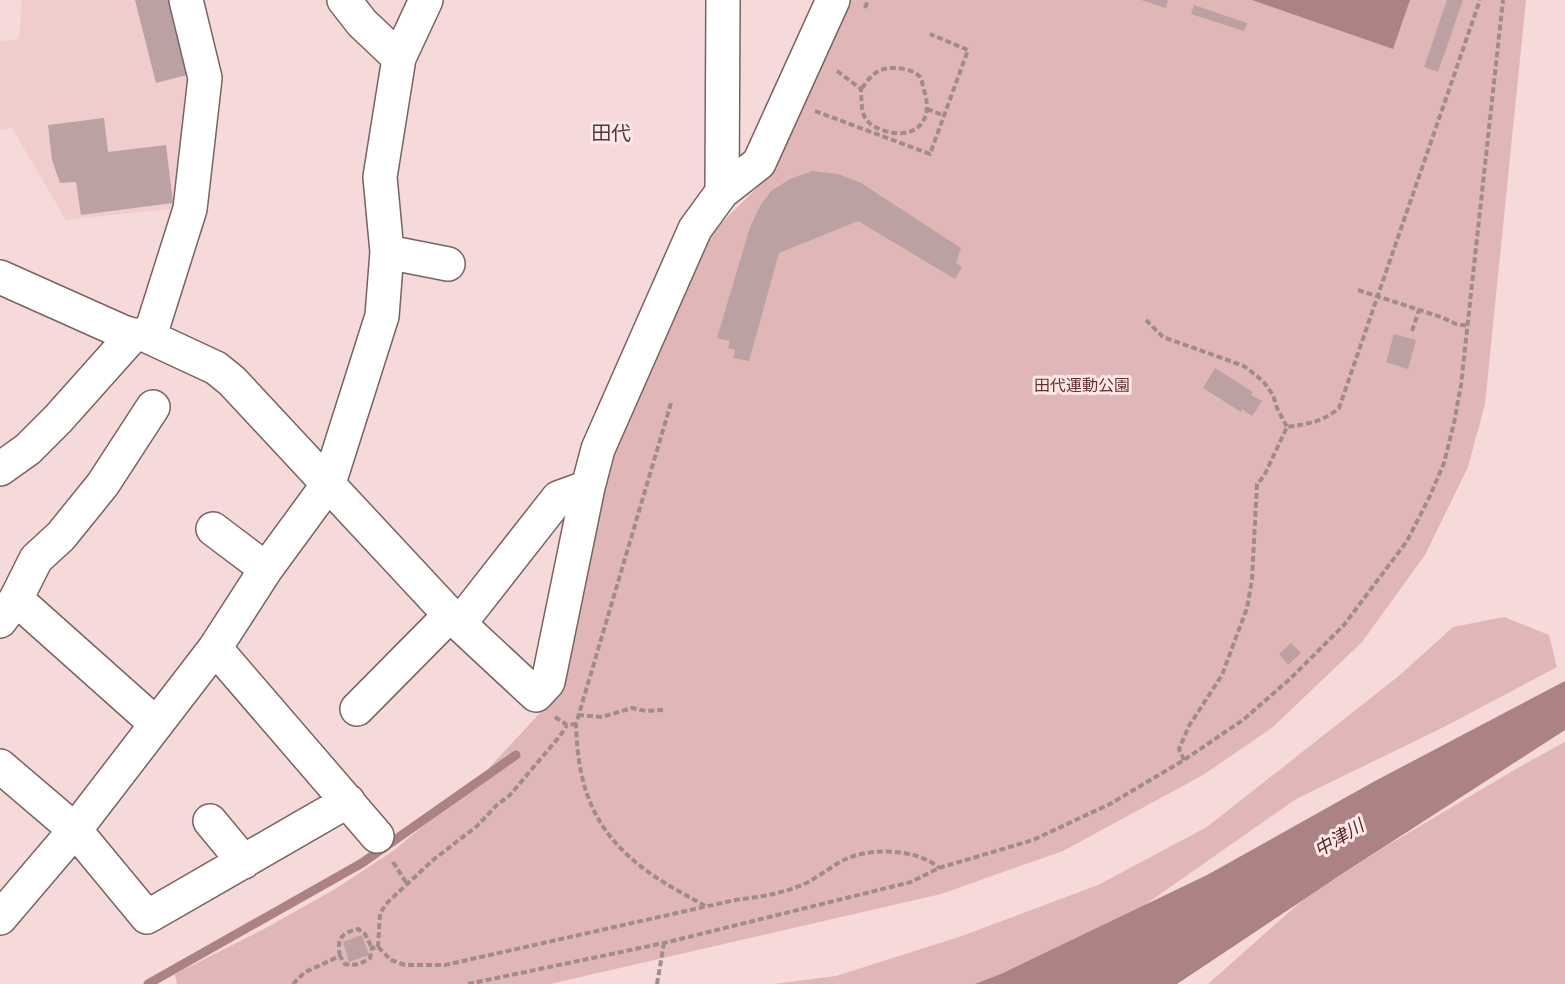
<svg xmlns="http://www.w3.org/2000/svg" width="1565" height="984" font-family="'Open Sans','Noto Sans JP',sans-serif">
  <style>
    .built { fill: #f0cdcc }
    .green { fill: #e0b7b6 }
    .water { fill: #ac8382 }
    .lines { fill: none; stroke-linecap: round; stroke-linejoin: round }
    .stream { stroke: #ac8382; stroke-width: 9 }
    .building { fill: #bba1a1 }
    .minor-casing { stroke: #796261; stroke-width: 36 }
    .path { stroke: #9f8c8b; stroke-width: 4; stroke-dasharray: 6 3; stroke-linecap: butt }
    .minor { stroke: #fff; stroke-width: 33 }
    .labels { text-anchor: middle; stroke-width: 6; stroke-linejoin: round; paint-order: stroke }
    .park-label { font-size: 16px; fill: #672f31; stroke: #fee8e7 }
    .water-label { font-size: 18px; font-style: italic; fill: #541e20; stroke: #fee8e7 }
    .quarter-label { font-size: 20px; fill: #4e3939; stroke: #fee8e7 }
  </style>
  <rect width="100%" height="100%" fill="#f5dad9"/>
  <path class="built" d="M22,0h154l19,76 -14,132 -115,12 -54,-92 -12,2v-89l19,-2z"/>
  <path class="green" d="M847,0h679l-41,404 -17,63 -43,88 -63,87 -89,85 -70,48 -140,76 -122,43 -391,90h-373l-2,-10 91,-46 69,-39 58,-38 83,-69 75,-81 59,-249 90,-208 63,-62z
    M1504,617l45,18 8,32 -113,60 -148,72 -217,152 -70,33h-235l62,-8 126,-40 136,-51 109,-58 193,-152 53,-48z
    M1565,742v242h-357l97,-86 83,-53 133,-79z"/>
  <path class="water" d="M1252,0h158l-17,49z
    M1565,681v49l-223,144 -165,110h-202l26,-10 206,-99 168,-94z"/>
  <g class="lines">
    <path class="stream" d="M148,984l214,-121 154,-108"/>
  </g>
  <path class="building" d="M135,0h33l19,75 -31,8z
    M1141,0h27l-2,8z
    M1447,0h16l-25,72 -14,-5z
    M1194,5l53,18 -3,8 -53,-17z
    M104,118l4,34 58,-7 7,58 -92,12 -5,-33 -16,1 -8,-23 -4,-35z
    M812,171l26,3 23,9 100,65 -5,15 6,4 -7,12 -97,-58 -79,32 -30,108 -16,-3 2,-8 -7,-2 2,-7 -13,-3 33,-111 10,-21 11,-15 19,-12z
    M1394,334l22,6 -8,29 -22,-7z
    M1215,368l38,24 -2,3 11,6 -10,15 -10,-7 -1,3 -38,-24z
    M1291,643l10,10 -13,12 -9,-11z
    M362,935l7,20 -20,7 -6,-20z"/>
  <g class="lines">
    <defs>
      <path id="minor" d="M344,0l18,23 37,35
        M722,192l1,-192
        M387,252l61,12
        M0,277l123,55 10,3h12l71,33 16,13 218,234 86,80 12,-13 40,-195 10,-38 97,-220 27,-37 37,-29 74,-163
        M145,335l8,-9 37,-117 15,-131 -19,-78
        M0,469l28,-20 30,-30 75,-84
        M213,529l53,40
        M16,599l139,124
        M0,621l16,-22 20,-40 25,-23 42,-52 50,-77
        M460,623l98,-125 30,-11
        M215,648l162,188
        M357,709l93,-94
        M0,766l75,64 72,87 201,-116
        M210,821l34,41
        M0,918l75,-88 140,-182 51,-79 63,-86 53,-167 5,-64 -7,-75 19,-119 27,-58"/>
    </defs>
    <use href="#minor" class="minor-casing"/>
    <path class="path" d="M865,8l3,-8
      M837,71l24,18c1,21 -1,33 21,41 31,11 53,-7 42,-40 -1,-3 -2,-10 -4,-13 -6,-7 -18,-9 -26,-9 -8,0 -15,1 -21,7 -5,4 -8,10 -12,14
      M927,109l18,7
      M815,111l115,43 38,-104 -38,-16
      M1358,290l83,27 15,7 13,2
      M1146,320l17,17 81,29 19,15 10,14 4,13 10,19
      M1412,331l7,-21
      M671,403l-95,321c2,69 20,112 78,152 16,11 34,20 51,30
      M578,715l24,2 30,-9 14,3 17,-1
      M555,717l12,8 9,-1
      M1184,760l-5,-11 10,-23 33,-51 25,-67 5,-28 5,-96 7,-8 23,-49c20,-3 36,-5 52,-19l141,-408
      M393,862l14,22
      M378,947l2,-34 8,-11 45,-42 44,-34 20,-21 13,-10 50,-59 7,-11
      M340,956c-4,-18 2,-23 18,-27l7,5 7,14
      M293,984l12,-12 35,-16 5,8c10,2 16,0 25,-6l2,-10 6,-1 13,13 14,5h40l290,-65c24,-3 45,-6 67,-15 16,-7 29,-19 44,-26 26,-12 72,-10 93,9
      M468,984l196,-41 247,-61 28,-14 94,-28 77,-36 74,-44 59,-40 48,-42 53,-53 63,-84 22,-43 15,-35 10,-40 7,-38 42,-385
      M657,984l7,-41"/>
    <use href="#minor" class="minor"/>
  </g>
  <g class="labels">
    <g class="park-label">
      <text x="1082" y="391">田代運動公園</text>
    </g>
    <g class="water-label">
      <text transform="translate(1339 838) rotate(-31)" y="6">中津川</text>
    </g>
    <g class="quarter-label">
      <text x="611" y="140">田代</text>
    </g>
  </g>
</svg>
